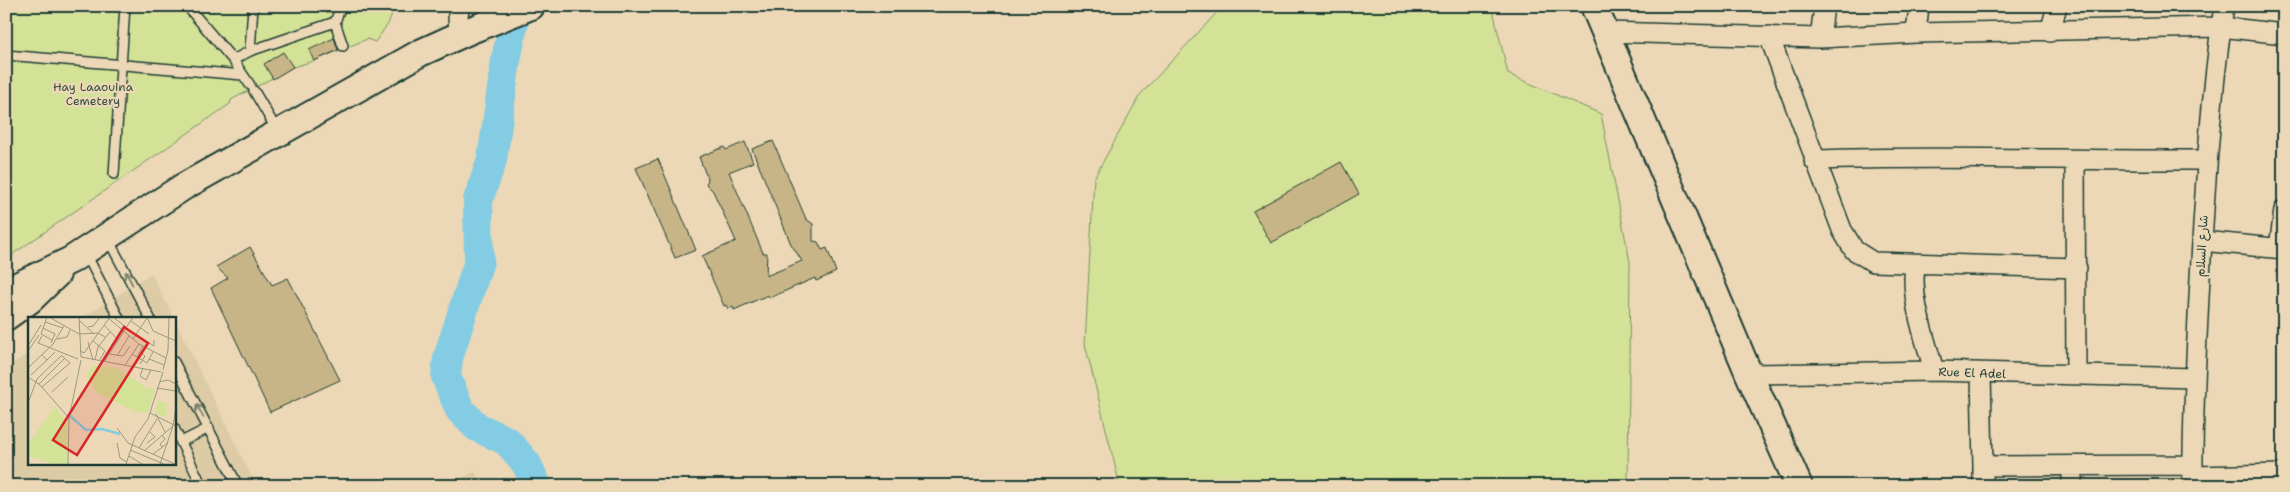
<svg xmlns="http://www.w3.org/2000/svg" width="2290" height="492" font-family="'Shantell Sans','Playpen Sans Arabic',sans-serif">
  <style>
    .built { fill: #ddcba6 }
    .green { fill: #d3e296; stroke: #799065 }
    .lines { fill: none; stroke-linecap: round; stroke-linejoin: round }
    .river { stroke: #83cce3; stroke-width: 30 }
    .building { fill: #c8b587; stroke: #1f3d34 }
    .service-casing { stroke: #1f3d34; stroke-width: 12 }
    .minor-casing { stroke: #1f3d34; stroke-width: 22 }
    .secondary-casing { stroke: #1f3d34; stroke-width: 30 }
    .service { stroke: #ecd8b6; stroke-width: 9 }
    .minor { stroke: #ecd8b6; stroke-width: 19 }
    .secondary { stroke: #ecd8b6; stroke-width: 26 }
    .oneway { stroke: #7b836e }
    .labels { text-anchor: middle; stroke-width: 4.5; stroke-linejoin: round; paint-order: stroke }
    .park-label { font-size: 12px; fill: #314e3e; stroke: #ecd8b6 }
    .street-label { font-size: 12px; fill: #1f3d34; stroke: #ecd8b6 }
    .inset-river { fill: none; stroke: #83cce3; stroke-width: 2.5 }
    .inset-road { fill: none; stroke: #9a9a82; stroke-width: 1 }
    .view { fill: #d62828; fill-opacity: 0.15; stroke: #d62828; stroke-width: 2.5 }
    .inset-edge { fill: none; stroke: #1f3d34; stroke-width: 2.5 }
  </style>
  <rect width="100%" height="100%" fill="#ecd8b6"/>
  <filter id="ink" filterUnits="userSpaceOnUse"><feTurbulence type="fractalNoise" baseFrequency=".02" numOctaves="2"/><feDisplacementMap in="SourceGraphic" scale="10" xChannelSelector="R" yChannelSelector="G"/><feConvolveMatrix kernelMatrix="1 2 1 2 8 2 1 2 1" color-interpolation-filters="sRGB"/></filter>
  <g filter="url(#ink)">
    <path class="built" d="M151,273l23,45h-92z
      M174,318l82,168h-250v-118l23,-15v110h145z
      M475,472l7,14h-35z"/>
    <path class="green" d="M6,6h389l-7,18 -13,18 -8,-3 -53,22 -21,6 -62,33 -1,4 -217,150 -3,20 -4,2z
      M1223,6h269l16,68 93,40 29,148 -2,224h-508l-35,-142 9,-166 46,-83z"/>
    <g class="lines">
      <path class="river" d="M517,6l-11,54 -14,100 -14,40 1,61 -31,97 -2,19 14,33 17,17 30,14 19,22 11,23"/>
    </g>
    <path class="building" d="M334,38l4,12 -24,11 -5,-11z
      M283,52l10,15 -20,12 -9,-15z
      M773,141l33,78 7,5v17l5,1 4,8 5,-2 9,24 -20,9 -1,-3 -46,20 -1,-3 -34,15 -1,-3 -5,2 -2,-4 -2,1 -22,-50 34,-15 -23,-50 -7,-7 2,-4 -9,-23 25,-10 2,3 19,-8 8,20 -24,10 34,81h4l-1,23 36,-15 -11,-17 -39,-95z
      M658,159l38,91 -21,8 -39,-90z
      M1341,162l18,32 -88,49 -18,-32z
      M250,247l22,38 16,-7 52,102 -70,32 -59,-124 17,-10 -12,-11z"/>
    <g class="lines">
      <defs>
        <path id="service" d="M187,6l46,54 17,25
          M341,6l-6,16 8,24
          M250,51l3,-45
          M6,55l237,20
          M233,60l17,-9 85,-29
          M254,91l24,41
          M114,174l11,-168
          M108,239l42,79
          M86,254l33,64
          M174,362l64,124
          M174,428l28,58
          M181,442l28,-14"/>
        <path id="minor" d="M1606,32l214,6 96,-5 305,-6 63,7
          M2050,32l7,-26
          M1916,33l3,-27
          M459,35l-1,-20 2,-9
          M1769,36l73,194 12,20 19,12 204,6
          M1820,38l4,-32
          M1814,160c131,-5 262,1 393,0
          M2075,161l1,214
          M2202,241l82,8
          M2279,248l5,-38
          M1915,265c-5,35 10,72 19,106
          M1749,374l185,-3 261,7
          M1981,374l2,92 210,-1
          M2193,476l91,-2
          M1983,486v-20
          M2072,486v-20
          M2193,486c-1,-63 3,-126 6,-189 5,-97 11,-195 25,-291"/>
        <path id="secondary" d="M1594,6l155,368 50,112
          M6,293l13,-8 52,-25 112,-73 237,-134 51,-23 60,-24
          M6,317l24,-17 27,-26"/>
      </defs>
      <use href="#service" class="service-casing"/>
      <use href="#minor" class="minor-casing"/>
      <use href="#secondary" class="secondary-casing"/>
      <use href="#service" class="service"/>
      <use href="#minor" class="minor"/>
      <use href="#secondary" class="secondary"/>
    </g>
    <defs><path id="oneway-shaft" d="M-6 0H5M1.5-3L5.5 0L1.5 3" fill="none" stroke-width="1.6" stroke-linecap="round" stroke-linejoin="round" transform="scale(1.25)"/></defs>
    <g class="oneway">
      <use href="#oneway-shaft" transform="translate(129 278) rotate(-118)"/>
      <use href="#oneway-shaft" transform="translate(200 411) rotate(-118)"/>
    </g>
  </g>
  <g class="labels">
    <g class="park-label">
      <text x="93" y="91">Hay Laaouina<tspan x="93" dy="14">Cemetery</tspan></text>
    </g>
    <g class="street-label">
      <text transform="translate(2202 246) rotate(-87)" y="4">شارع السلام</text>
      <text transform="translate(1972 373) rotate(2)" y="4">Rue El Adel</text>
    </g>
  </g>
  <g transform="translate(28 317)">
    <rect width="148" height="148" fill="#ecd8b6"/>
    <path d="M66,48l22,3 30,19 9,2 -7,24 -12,-1 -40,-20 -10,-18zM130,83l9,3 -1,8 5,3 -5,-1 -1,4 -10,-4zM27,89l12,17v41h-14l-25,-8v-11z" fill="#d3e296"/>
    <path class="inset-river" d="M41,98l17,15 16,-1 18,5"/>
    <path class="inset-road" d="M19,0l-6,17 11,6M21,0l30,17 19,-1 7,4M51,0l2,40M79,0l32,27 27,14M85,0l13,10M119,0l6,14 23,10M51,3l15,14M103,4l18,13M17,5l18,6M76,8l14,15M60,10l5,-1 7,-9M15,11l12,6 -4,9M108,17l18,12v-6M14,19l-4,7 40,16M29,22l10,-2 3,-7M105,22l14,-21M65,24l12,10 -6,10M60,25l5,18M0,29l13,-21M0,34l11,-16M52,34l4,2 26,-36M81,37l14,2 7,-10M104,37l5,3 6,-11M14,38l5,5 8,-8M89,39l12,-20M53,40l80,15M109,40l10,6 6,-11M121,42l15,6M67,43l3,-13 12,-15M76,45l29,-45M112,47l5,-8 -5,-4M97,48l14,-21M0,51l25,-24 11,-18M115,51l-3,8 6,4 5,-10M135,53l5,-20 1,-33M3,58l16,-15M0,60l12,8 29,33M131,65l9,-2 8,4M11,67l26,-26M14,70l28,-24 -8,-7M129,71l19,3M24,75l16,-15M0,86l9,-24 25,-24M122,96l26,13M128,97l9,18M89,111l11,15 47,21M89,126l3,15 7,4M119,126l8,-6 -5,-5M134,130l-2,-3 5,-5 -3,-4M111,131l18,-29M102,133l34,14M116,134l29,-25M125,137l15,-11M101,139l13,8M40,147l1,-46 12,-58M98,147l9,-27 13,-18 15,-47M132,147l13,-38 3,-19"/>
    <path class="view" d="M96,10l24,16 -71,112 -24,-15z"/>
    <rect width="148" height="148" class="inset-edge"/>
  </g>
  <rect width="2290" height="492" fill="none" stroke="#ecd8b6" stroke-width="25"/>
  <rect x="12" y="12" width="2265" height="467" fill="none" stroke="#1f3d34" stroke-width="2" filter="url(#ink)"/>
</svg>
